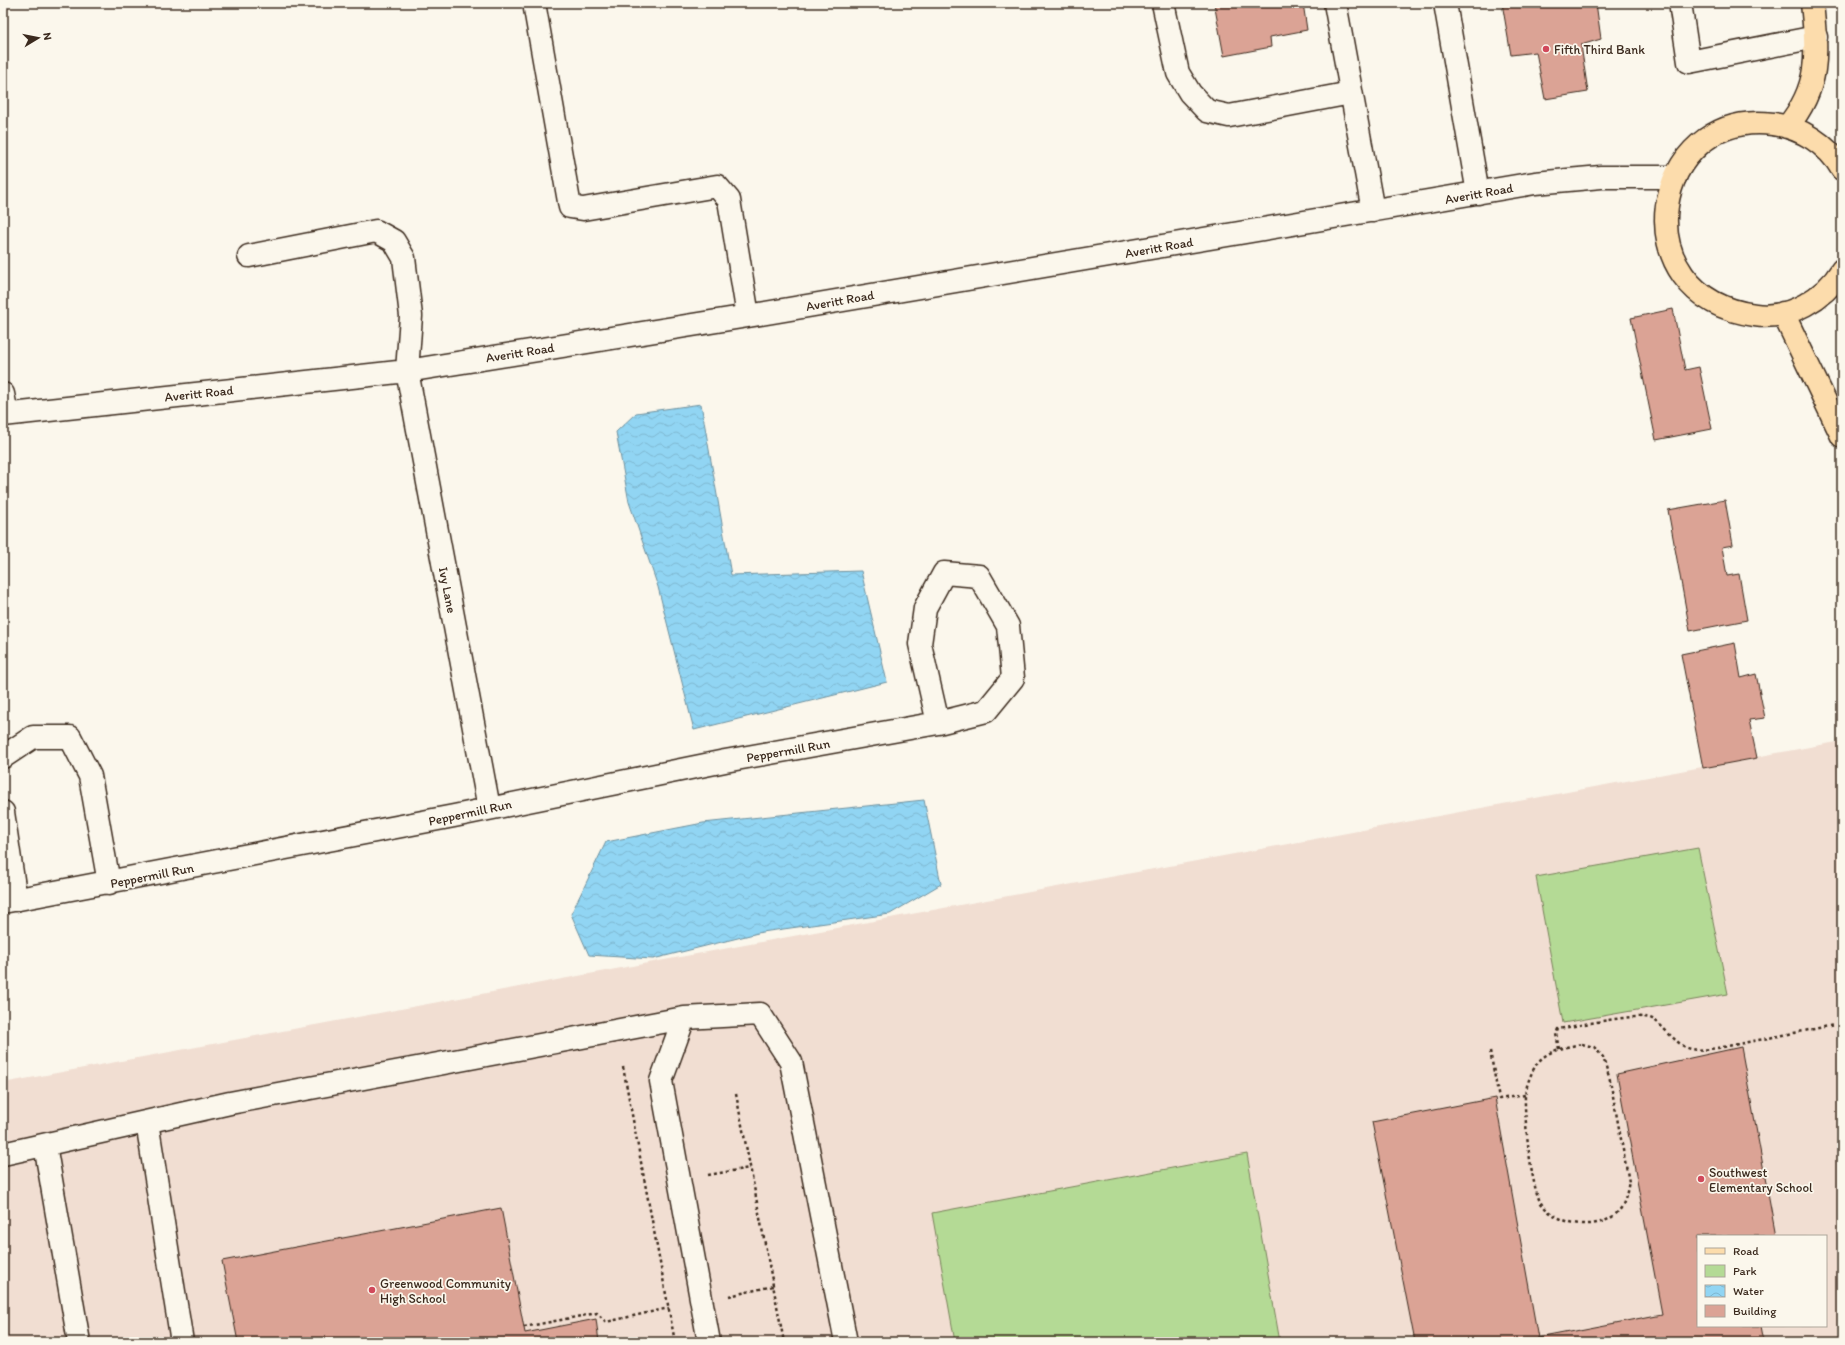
<svg xmlns="http://www.w3.org/2000/svg" width="1845" height="1345" font-family="Itim,sans-serif">
  <style>
    .built { fill: #f1ded2; fill-rule: evenodd }
    .green { fill: #b4da95; stroke: #78825a }
    .water { fill: url(#water-waves); stroke: #6f919e }
    .building { fill: #dba395; stroke: #3b2a1e }
    .lines { fill: none; stroke-linecap: round; stroke-linejoin: round }
    .minor-casing { stroke: #3b2a1e; stroke-width: 25 }
    .major-casing { stroke: #3b2a1e; stroke-width: 25 }
    .path { stroke: #3b2a1e; stroke-width: 2.5; stroke-dasharray: 3 3; stroke-linecap: butt }
    .minor { stroke: #fbf7ec; stroke-width: 22 }
    .major { stroke: #fcdcac; stroke-width: 22 }
    .poi-dot { fill: #d1495b; stroke: #fbf7ec; stroke-width: 1.5 }
    .labels { text-anchor: middle; stroke-width: 3.5; stroke-linejoin: round; paint-order: stroke }
    .poi-label { font-size: 13px; fill: #3b2a1e; stroke: #fbf7ec; text-anchor: start }
    .street-label { font-size: 13px; fill: #3b2a1e; stroke: #fbf7ec }
  </style>
  <defs>
    <pattern id="water-waves" width="16" height="10" patternUnits="userSpaceOnUse"><rect width="16" height="10" fill="#91d5f3"/><path d="M0 5q4-4 8 0t8 0" fill="none" stroke="#7eb7d0"/></pattern>
  </defs>
  <rect width="100%" height="100%" fill="#fbf7ec"/>
  <filter id="ink" filterUnits="userSpaceOnUse"><feTurbulence type="fractalNoise" baseFrequency=".025" numOctaves="2"/><feDisplacementMap in="SourceGraphic" scale="8" xChannelSelector="R" yChannelSelector="G"/><feConvolveMatrix kernelMatrix="1 2 1 2 8 2 1 2 1" color-interpolation-filters="sRGB"/></filter>
  <g filter="url(#ink)">
    <path class="built" d="M1842,741v601h-1839v-259zM1698,1236h128v90h-128z"/>
    <path class="green" d="M1698,848l30,146 -165,29 -27,-146z
      M1247,1154l33,188h-325l-23,-129z"/>
    <path class="water" d="M701,404l30,171 130,-4 26,111 -193,48 -36,-143 -29,-85 -13,-70 20,-19z
      M924,800l17,84 -51,30 -128,18 -109,27 -64,-4 -18,-41 35,-72 97,-19z"/>
    <path class="building" d="M1214,3h89l4,27 -37,7 1,10 -47,9z
      M1502,3h94l5,36 -20,6 7,47 -43,7 -9,-47 -25,3z
      M1673,309l12,61 14,-3 13,62 -56,11 -25,-122z
      M1725,500l8,45 -11,2 5,29 12,-2 8,46 -57,11 -22,-121z
      M1735,643l6,35 15,-4 9,44 -16,2 8,38 -54,10 -22,-114z
      M1741,1047l35,189h-78v90h64l3,16h-350l-43,-220 123,-24 43,240 124,-24 -45,-240z
      M501,1208l24,125 71,-14 3,23h-361l-16,-81z"/>
    <g class="lines">
      <defs>
        <path id="minor" d="M534,3l36,204 13,2 134,-23 12,14 19,116
          M1163,3l15,70 12,20 17,18 22,5 122,-23
          M1335,3l38,208
          M1445,3l33,190
          M1680,3l9,59 127,-25
          M249,256l127,-25 18,10 10,17 7,58 -4,55 82,437
          M3,394l4,20
          M3,415l404,-44 341,-55 787,-133 66,-6h74
          M3,757l30,-20h37l20,39 19,107
          M3,812l13,88
          M3,902l451,-86 271,-55 213,-38 48,-12 27,-33 -5,-52 -29,-50 -35,-3 -19,35 -5,36 18,79
          M684,1018l-23,63 48,261
          M147,1122l35,220
          M45,1145l34,197
          M3,1154l227,-51 454,-85 76,-4 31,48 55,280"/>
        <path id="major" d="M1787,127c34,-41 30,-74 25,-124
          M1842,169c-15,-25 -40,-41 -69,-45 -123,-16 -154,173 -18,191 34,5 70,-17 87,-45
          M1783,313l59,123"/>
      </defs>
      <use href="#minor" class="minor-casing"/>
      <use href="#major" class="major-casing"/>
      <path class="path" d="M1582,1044l12,3 9,10 7,23 19,102c-2,9 -3,18 -8,26 -17,25 -64,19 -80,-5 -10,-15 -17,-87 -16,-107 1,-10 6,-23 11,-31 10,-15 30,-18 46,-21z
        M1559,1049l-3,-15 2,-5c19,-3 76,-16 92,-11 6,2 10,7 14,11 21,21 24,23 54,19l116,-23
        M1490,1051l9,48 26,-4
        M623,1067l52,275
        M736,1094l48,248
        M708,1175l42,-7
        M729,1296l44,-10
        M524,1327l73,-14 9,9 63,-14"/>
      <use href="#minor" class="minor"/>
      <use href="#major" class="major"/>
    </g>
  </g>
  <g class="poi-dot">
    <circle cx="1546" cy="49" r="4"/>
    <circle cx="1701" cy="1179" r="4"/>
    <circle cx="372" cy="1290" r="4"/>
  </g>
  <g class="labels">
    <g class="poi-label">
      <text x="1554" y="54">Fifth Third Bank</text>
      <text x="1709" y="1177">Southwest<tspan x="1709" dy="15">Elementary School</tspan></text>
      <text x="380" y="1288">Greenwood Community<tspan x="380" dy="15">High School</tspan></text>
    </g>
    <g class="street-label">
      <text transform="translate(1479 193) rotate(-10)" y="5">Averitt Road</text>
      <text transform="translate(1159 247) rotate(-10)" y="5">Averitt Road</text>
      <text transform="translate(840 300) rotate(-10)" y="5">Averitt Road</text>
      <text transform="translate(520 352) rotate(-9)" y="5">Averitt Road</text>
      <text transform="translate(199 393) rotate(-6)" y="5">Averitt Road</text>
      <text transform="translate(448 590) rotate(79)" y="5">Ivy Lane</text>
      <text transform="translate(788 750) rotate(-10)" y="5">Peppermill Run</text>
      <text transform="translate(470 812) rotate(-12)" y="5">Peppermill Run</text>
      <text transform="translate(152 875) rotate(-11)" y="5">Peppermill Run</text>
    </g>
  </g>
  <rect width="1845" height="1345" fill="none" stroke="#fbf7ec" stroke-width="16"/>
  <rect x="8" y="8" width="1829" height="1329" fill="none" stroke="#3b2a1e" stroke-width="1.5" filter="url(#ink)"/>
  <rect x="1697" y="1235" width="130" height="92" fill="#fbf7ec" stroke="#aea59a"/>
  <rect x="1705" y="1248" width="20" height="6" fill="#fcdcac" stroke="#aea59a"/>
  <text x="1733" y="1255" font-size="12" fill="#3b2a1e">Road</text>
  <rect x="1705" y="1265" width="20" height="12" fill="#b4da95" stroke="#aea59a"/>
  <text x="1733" y="1275" font-size="12" fill="#3b2a1e">Park</text>
  <rect x="1705" y="1285" width="20" height="12" fill="url(#water-waves)" stroke="#aea59a"/>
  <text x="1733" y="1295" font-size="12" fill="#3b2a1e">Water</text>
  <rect x="1705" y="1305" width="20" height="12" fill="#dba395" stroke="#aea59a"/>
  <text x="1733" y="1315" font-size="12" fill="#3b2a1e">Building</text>
  <g transform="translate(38 38) rotate(80)" stroke="#fbf7ec" stroke-width="3" paint-order="stroke">
  <path d="M0-3L7 15L0 10L-7 15Z" fill="#3b2a1e"/>
  <text y="-6" font-size="11" font-weight="bold" text-anchor="middle" fill="#3b2a1e">N</text>
  </g>
</svg>
